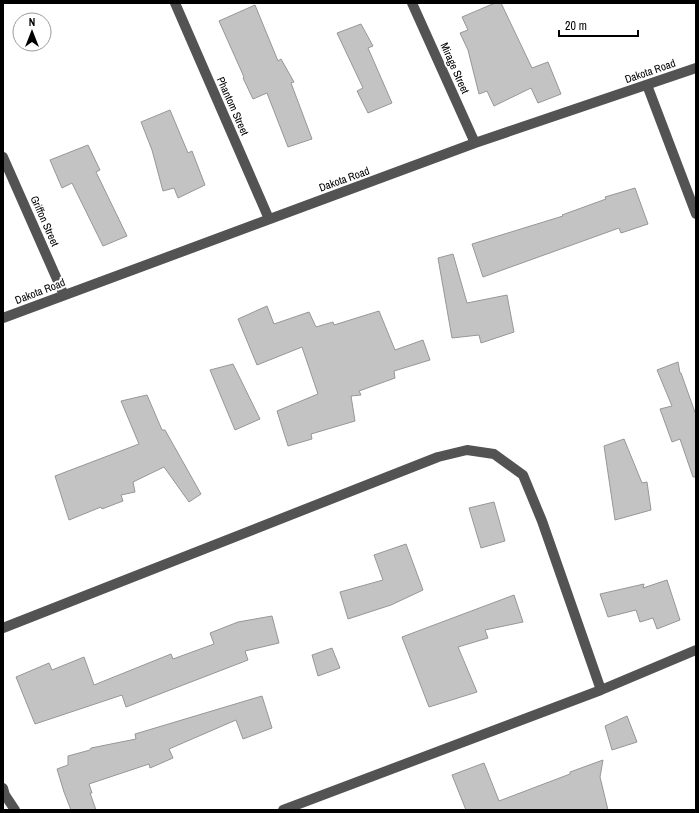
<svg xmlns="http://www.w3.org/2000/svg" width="699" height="813" font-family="'Archivo Narrow',sans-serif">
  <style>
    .building { fill: #c3c3c3; stroke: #979797 }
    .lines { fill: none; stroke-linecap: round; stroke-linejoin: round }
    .minor { stroke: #535353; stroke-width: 10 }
    .labels { text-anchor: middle; stroke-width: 4; stroke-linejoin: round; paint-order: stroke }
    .street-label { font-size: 11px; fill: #000; stroke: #fff }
  </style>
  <rect width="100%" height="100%" fill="#fff"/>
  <path class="building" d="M495,3h6l31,65 16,-6 13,32 -23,9 -7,-15 -37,18 -7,-15 -8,3 -11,-44 -8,-17 8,-3 -6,-13z
    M255,5l23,56 3,-2 13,23 -3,1 21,56 -24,8 -21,-54 -14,6 -10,-21 1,-1 -25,-56z
    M361,24l12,22 -5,2 24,55 -24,10 -11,-22 6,-3 -26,-55z
    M170,110l18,43 4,-2 13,34 -27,13 -4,-10 -11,3 -11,-41 -11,-28z
    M88,145l12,25 -4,2 31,64 -24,10 -31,-63 -10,5 -12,-28z
    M635,188l13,36 -27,9 -2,-5 -136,49 -11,-33 91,-28 -1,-1 44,-16 -1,-2z
    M453,254l14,49 40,-8 7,37 -33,11 -2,-8 -27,3 -14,-80z
    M267,306l7,18 35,-12 7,15 17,-5 1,3 45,-14 16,39 28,-10 7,20 -36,11 1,7 -36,13 2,4 -10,1 4,25 -44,13 1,5 -24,7 -11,-35 41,-17 -16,-47 -45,18 -19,-46z
    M678,362l2,11h1l15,42v62h-3l-13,-38 -8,3 -12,-33 12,-3 -15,-36z
    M233,364l27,55 -25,11 -25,-60z
    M147,395l15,35h3l36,64 -12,8 -25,-35 -31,15 2,10 -14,3 2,6 -21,8 -1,-2 -32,13 -14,-44 84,-32 -18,-43z
    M624,439l18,44 5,-1 4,28 -36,10 -11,-74z
    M494,502l11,39 -24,7 -12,-40z
    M406,544l17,46 -32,15 -43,14 -8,-27 43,-12 -9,-25z
    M667,580l13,40 -23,9 -4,-11 -13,4 -4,-12 -28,7 -8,-23 44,-10 -1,4z
    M514,595l9,27 -38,8 3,8 -30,9 19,45 -48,15 -27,-70z
    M272,616l7,27 -34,8 3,9 -122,47 -4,-12 -87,29 -19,-47 33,-14 3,7 32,-13 10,28 77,-31 2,5 41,-15 -4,-11 28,-11z
    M332,648l8,20 -22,8 -6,-21z
    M262,696l10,32 -29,11 -7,-19 -67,29 4,9 -23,10 -1,-4 -60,20 3,9h-2l6,17h-25l-7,-18 -7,-23 11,-4v-9l22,-6 1,-2 45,-9 -1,-5z
    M627,716l10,26 -25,8 -7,-24z
    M603,760l-3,17 8,33h-142l-14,-35 32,-12 15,38 71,-27v-2z"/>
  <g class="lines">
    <path class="minor" d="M175,3l94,216
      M412,3l63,140
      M647,85l49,129
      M3,157l61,138
      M3,318l472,-175 221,-75
      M3,628l435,-171 29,-7 27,4 29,21 19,46 59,169
      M3,788l2,7 10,15
      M283,810l318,-120 95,-40"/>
  </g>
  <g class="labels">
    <g class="street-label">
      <text transform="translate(455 68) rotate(66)" y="4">Mirage Street</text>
      <text transform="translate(650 71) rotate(-19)" y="4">Dakota Road</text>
      <text transform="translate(233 106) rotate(66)" y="4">Phantom Street</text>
      <text transform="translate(344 179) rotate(-20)" y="4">Dakota Road</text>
      <text transform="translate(45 221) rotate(66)" y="4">Griffon Street</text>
      <text transform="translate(40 291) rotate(-21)" y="4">Dakota Road</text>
    </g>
  </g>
  <rect width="699" height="813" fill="none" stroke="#000000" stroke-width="8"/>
  <g transform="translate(32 32)"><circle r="19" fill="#ffffff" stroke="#999999"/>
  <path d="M0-3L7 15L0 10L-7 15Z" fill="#000000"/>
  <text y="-6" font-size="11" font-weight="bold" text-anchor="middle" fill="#000000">N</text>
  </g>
  <path d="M559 30v6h79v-6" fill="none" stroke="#000000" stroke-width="2"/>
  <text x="565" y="30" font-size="12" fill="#000000" stroke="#ffffff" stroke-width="3" paint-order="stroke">20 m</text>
</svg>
